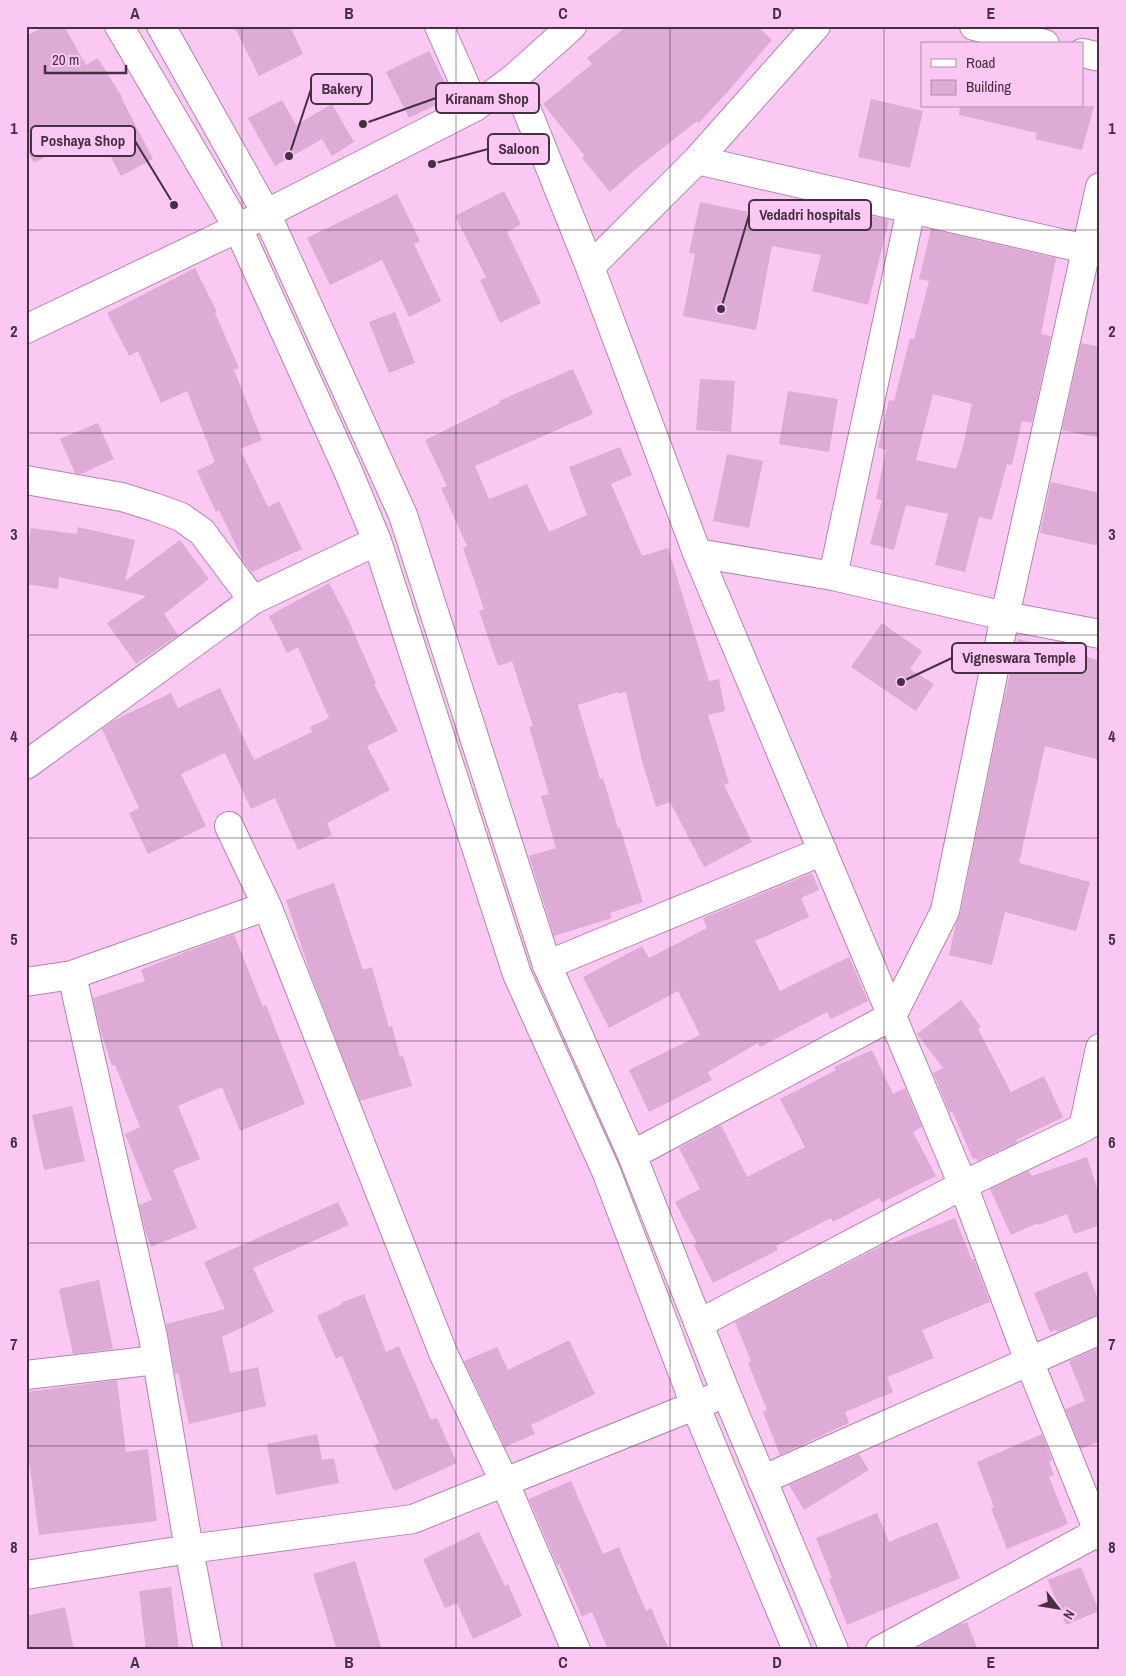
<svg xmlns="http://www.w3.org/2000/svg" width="1126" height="1676" font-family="'Archivo Narrow',sans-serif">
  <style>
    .building { fill: #ddabd5; fill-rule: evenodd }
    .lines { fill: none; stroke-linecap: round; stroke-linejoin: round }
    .minor-casing { stroke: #b383ac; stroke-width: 30 }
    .tertiary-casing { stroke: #b383ac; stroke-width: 30 }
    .minor { stroke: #fff; stroke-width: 28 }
    .tertiary { stroke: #fff; stroke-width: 28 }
    .grid { fill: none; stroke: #443041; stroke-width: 1; stroke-opacity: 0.55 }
    .leader { fill: none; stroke: #443041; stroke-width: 2 }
    .callout-dot { fill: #443041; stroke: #fbc8f3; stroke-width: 2 }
    .callout { fill: #fbc8f3; stroke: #443041; stroke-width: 2 }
    .callout-label { font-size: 15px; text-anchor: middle; font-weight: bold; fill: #443041 }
    .neatline { fill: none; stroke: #443041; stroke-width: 2 }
    .grid-label { font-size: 16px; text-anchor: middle; font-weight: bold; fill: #443041 }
  </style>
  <rect width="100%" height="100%" fill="#fbc8f3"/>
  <path class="building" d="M45,26h19l22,39 12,-7 24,39h-1l32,62 -32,17 -25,-47 -62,34 -8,-14v-113z
    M234,26h56l13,28 -44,22z
    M627,26h130l15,14 -42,49 -31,34 -2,-2 -61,48 -26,23 -28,-34 3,-2 -42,-52 49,-40 -5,-6z
    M429,51l23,46 -43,21 -23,-46z
    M871,99l52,12 -13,57 -52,-11z
    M282,100l14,25 36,-21 22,38 -22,14 -10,-17 -47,27 -27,-48z
    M960,106h134l-12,44 -47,-11 2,-6 -78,-18z
    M504,191l17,33 -14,8 34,71 -41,20 -20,-43 6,-3 -31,-61z
    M397,194l23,47 -6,3 27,57 -32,16 -27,-57 -52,25 -23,-47z
    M700,202l63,13 1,-7 66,12 4,-13 55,13 -21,85 -56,-14 9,-36 -49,-9 -16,84 -73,-14 12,-62 -6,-1z
    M931,229l125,29 -15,76 10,2 -19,87 -10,-2 -10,44 -5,-1 -15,56 -13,-3 -14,55 -30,-7 13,-51 -42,-9 -12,45 -24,-6 12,-44 -6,-1 10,-49 -8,-2 11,-48 5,1 16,-63 4,1 15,-58 -10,-2zM933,394l39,10 -9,42 -7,23 -40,-9z
    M195,268l22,44 -2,1 24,55 -5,2 28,70 -22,9 28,58 11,-6 23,48 -50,23 -8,-10 -25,-52 -3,2 -19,-41 18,-9 -28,-71 -26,12 -23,-52 -9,5 -22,-43z
    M395,312l20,51 -26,10 -20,-51z
    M1081,343l19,4v91l-38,-8z
    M573,369l20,45 -118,52 14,33 38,-15 22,48 38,-17 -18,-48 51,-20 12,28 -21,9 31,72 26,-8 41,133 10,-2 6,32 -17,4 21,68 -5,2 28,57 -48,25 -34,-65 -14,5 -14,-46 -16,-69 -8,2v-2l-40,13 22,74 3,-1 15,50h2l23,74 -33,11 2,5 -58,18 -25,-80 27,-8 -15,-52 8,-2 -20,-67 4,-1 -21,-65 -14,5 -19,-55 5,-2 -21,-61 4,-2 -26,-58 6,-2 -22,-46 75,-37 -1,-2z
    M700,379l35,2 -4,51 -35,-2z
    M788,391l50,8 -9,53 -50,-8z
    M98,423l16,36 -33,15 -6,-1 -15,-34z
    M727,454l36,7 -14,67 -36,-7z
    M1051,482l49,11v53l-60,-13z
    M78,527l57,13 -10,41 55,-41 29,39 -45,35 14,21 -42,29 -29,-41 39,-27 -87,-19 -1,12 -32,-5v-23l5,-33 46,6z
    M329,583l18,34 29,66 -2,1 24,47 -31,15 23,44 -63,33 5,12 -34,15 -23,-52 -24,11 -26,-56 -44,21 25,52 -58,28 -19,-41 10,-5 -37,-79 11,-8 58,-28 7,15 42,-20 34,72 58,-28 -2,-5 19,-9 -31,-71 -11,6 -18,-37z
    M882,623l40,28 -12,18 24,15 -18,27 -65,-44z
    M1018,639l48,11 34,11v99l-55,-14 -26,117 71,19 -14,49 -71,-19 -13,53 -43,-10 7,-32 4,-9 41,-202z
    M812,873l7,17 -18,8 8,19 -54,24 25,50 69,-34 19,44 -37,18 -4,-7 -67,35 -2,-4 -50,29 4,8 -63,32 -20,-42 71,-35 -22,-44 -69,37 -26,-51 59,-31 7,12 58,-30 -4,-10z
    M334,883l29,87 9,-3 17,60 3,-1 8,31 3,-1 9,30 -52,15 -48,-123 -26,-78z
    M234,934l29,73 3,-2 39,99 -65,27 -18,-44 -44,19 22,53 -27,11 24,58 -46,19 -5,-13 -7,-29 13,-5 -27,-66 15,-7 -25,-62 -3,1 -12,-37 -7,-31 52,-17 -4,-11 42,-17z
    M961,1000l20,27 -3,2 33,63 33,-16 19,41 -47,23 1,2 -40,19 -1,-3 -3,1 -21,-48 -2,2 -17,-40 10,-5 -26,-34z
    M872,1050l21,44 12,-6 17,39 -9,5 23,44 -54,27 -3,-5 -46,24 -2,-4 -55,28 2,4 -65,33 -19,-38 3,-1 -22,-42 25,-13 -21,-41 42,-23 26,52 58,-30 -25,-48 56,-29 -2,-3z
    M72,1106l13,55 -41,9 -12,-55z
    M1087,1157l13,40v28l-26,9 -7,-20 -29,11v-2l-27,12 -21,-46 39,-18 3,5z
    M338,1202l11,23 -96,43 21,44 -52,25 8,36 28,-6 8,39 -77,18 -11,-51 -3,1 -9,-50 59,-15 -21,-47z
    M955,1218l17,42 2,-1 16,43 -68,28 12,28 -47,19 6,15 -48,20 4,11 -69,32 -17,-43 4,-2 -19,-47 3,-2 -16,-39 154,-80 1,2z
    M1087,1271l13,33v11l-6,1 -37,16 -1,-2 -6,2 -16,-39z
    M99,1280l14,69 -40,5 -14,-65z
    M364,1294l22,58 13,-6 32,74 6,-2 20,45 -63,28 -20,-46 5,-2 -37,-87 -6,3 -19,-43 25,-12 -1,-1z
    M569,1340l26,54 -64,31 4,9 -30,13 -41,-86 33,-14 11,23z
    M1100,1347v94l-19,8 -16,-40 20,-8 -16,-40z
    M117,1380l9,72 22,-3 9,72 -118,14 -11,-82h-2v-61z
    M317,1434l5,26 12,-2 5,25 -63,12 -9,-51z
    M1042,1434l10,26 -3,2 5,13 -5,2 19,47 -61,25 -16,-41 3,-1 -17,-45z
    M859,1454l10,16 -65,40 -15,-25z
    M571,1481l32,73 16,-7 27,64 5,-3 18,42h-61l-16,-38 -10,5 -23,-53 -2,1 -28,-66z
    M877,1513l12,29 48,-20 23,56 -113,47 -18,-46 3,-1 -16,-40z
    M479,1532l26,54 3,-2 14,32 -49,23 -16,-36 -12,5 -22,-49z
    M355,1561l27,89h-45l-24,-76z
    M1081,1567l18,44 -33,14 -18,-45z
    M171,1587l8,63h-33l-7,-59z
    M65,1607l9,43h-48v-34z
    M967,1622l11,28h-65l45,-25z"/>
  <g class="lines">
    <defs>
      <path id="minor" d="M439,26l36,81
        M974,26l71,18
        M1082,53l18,4
        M514,78l76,189 107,286 266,632 120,-57
        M697,160l389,89
        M590,267l107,-107 119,-134
        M26,329l212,-101 237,-121 39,-29 58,-52
        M26,480l96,17 32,10 27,10 21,15 51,68
        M697,553l136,23 172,40 95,18
        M833,576l78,-367
        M26,765l227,-165 124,-59
        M229,826l38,80
        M547,965l276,-114
        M72,975l81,362 36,212 19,101
        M26,982l46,-7 195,-69 177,449 60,126 72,169
        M1100,1048l-17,80 17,-11
        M632,1155l260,-139 53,-105 60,-295 95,-429
        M700,1323l263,-138 66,176 71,175
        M26,1375l130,-15
        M762,1480l338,-150
        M26,1575l163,-26 224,-30 313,-126
        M880,1650l218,-118"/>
      <path id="tertiary" d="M119,26l119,202 110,243 29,70 140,433 89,197 89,234 102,245
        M161,26l105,187 137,302 144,450 85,190 94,238 108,257"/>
    </defs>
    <use href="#minor" class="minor-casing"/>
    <use href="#tertiary" class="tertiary-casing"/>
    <use href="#minor" class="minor"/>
    <use href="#tertiary" class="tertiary"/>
  </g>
  <path class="grid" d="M242,26v1624M456,26v1624M670,26v1624M884,26v1624M26,230h1074M26,433h1074M26,635h1074M26,838h1074M26,1041h1074M26,1243h1074M26,1446h1074"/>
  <path class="leader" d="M289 156L311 89M363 124L436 98M174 205L135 141M432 164L488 149M721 309L749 215M901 682L952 658"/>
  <g class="callout-dot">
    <circle cx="289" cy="156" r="5"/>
    <circle cx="363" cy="124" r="5"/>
    <circle cx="174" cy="205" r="5"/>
    <circle cx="432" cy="164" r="5"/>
    <circle cx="721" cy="309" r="5"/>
    <circle cx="901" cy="682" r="5"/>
  </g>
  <g class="callout">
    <rect x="311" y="74" width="61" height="30" rx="5"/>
    <rect x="436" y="83" width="103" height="30" rx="5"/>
    <rect x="31" y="126" width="104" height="30" rx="5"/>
    <rect x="488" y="134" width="61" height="30" rx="5"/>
    <rect x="749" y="200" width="122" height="30" rx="5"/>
    <rect x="952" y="643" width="134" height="30" rx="5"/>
  </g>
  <g class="callout-label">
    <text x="342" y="94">Bakery</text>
    <text x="487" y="104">Kiranam Shop</text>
    <text x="83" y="146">Poshaya Shop</text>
    <text x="519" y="154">Saloon</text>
    <text x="810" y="220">Vedadri hospitals</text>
    <text x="1019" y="663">Vigneswara Temple</text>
  </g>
  <rect width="1126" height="1676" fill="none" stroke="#fbc8f3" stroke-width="55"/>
  <rect x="921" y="42" width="162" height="65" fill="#fbc8f3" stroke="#b28bac"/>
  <rect x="931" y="59" width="25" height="8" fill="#ffffff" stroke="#b28bac"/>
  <text x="966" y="68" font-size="15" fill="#443041">Road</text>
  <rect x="931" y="80" width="25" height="15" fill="#ddabd5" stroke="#b28bac"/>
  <text x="966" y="92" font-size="15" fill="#443041">Building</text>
  <g transform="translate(1058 1608) rotate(121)" stroke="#fbc8f3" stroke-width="4" paint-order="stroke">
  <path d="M0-4L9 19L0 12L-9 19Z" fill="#443041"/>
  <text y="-8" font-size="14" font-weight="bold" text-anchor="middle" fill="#443041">N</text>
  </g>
  <path d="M45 65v8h81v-8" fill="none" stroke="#443041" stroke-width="2.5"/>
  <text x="52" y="65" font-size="15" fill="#443041" stroke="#fbc8f3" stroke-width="4" paint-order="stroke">20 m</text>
  <rect x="28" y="28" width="1070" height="1620" class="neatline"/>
  <g class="grid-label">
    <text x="135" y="19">A</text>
    <text x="349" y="19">B</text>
    <text x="563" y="19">C</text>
    <text x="777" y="19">D</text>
    <text x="991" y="19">E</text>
    <text x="14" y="134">1</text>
    <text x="1112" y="134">1</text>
    <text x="14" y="337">2</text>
    <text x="1112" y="337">2</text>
    <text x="14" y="540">3</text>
    <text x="1112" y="540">3</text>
    <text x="14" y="742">4</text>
    <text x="1112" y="742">4</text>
    <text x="14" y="945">5</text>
    <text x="1112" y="945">5</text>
    <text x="14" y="1148">6</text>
    <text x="1112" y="1148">6</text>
    <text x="14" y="1350">7</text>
    <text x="1112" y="1350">7</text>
    <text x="14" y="1553">8</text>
    <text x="1112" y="1553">8</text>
    <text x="135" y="1668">A</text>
    <text x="349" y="1668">B</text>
    <text x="563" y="1668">C</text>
    <text x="777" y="1668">D</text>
    <text x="991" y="1668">E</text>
  </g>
</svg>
